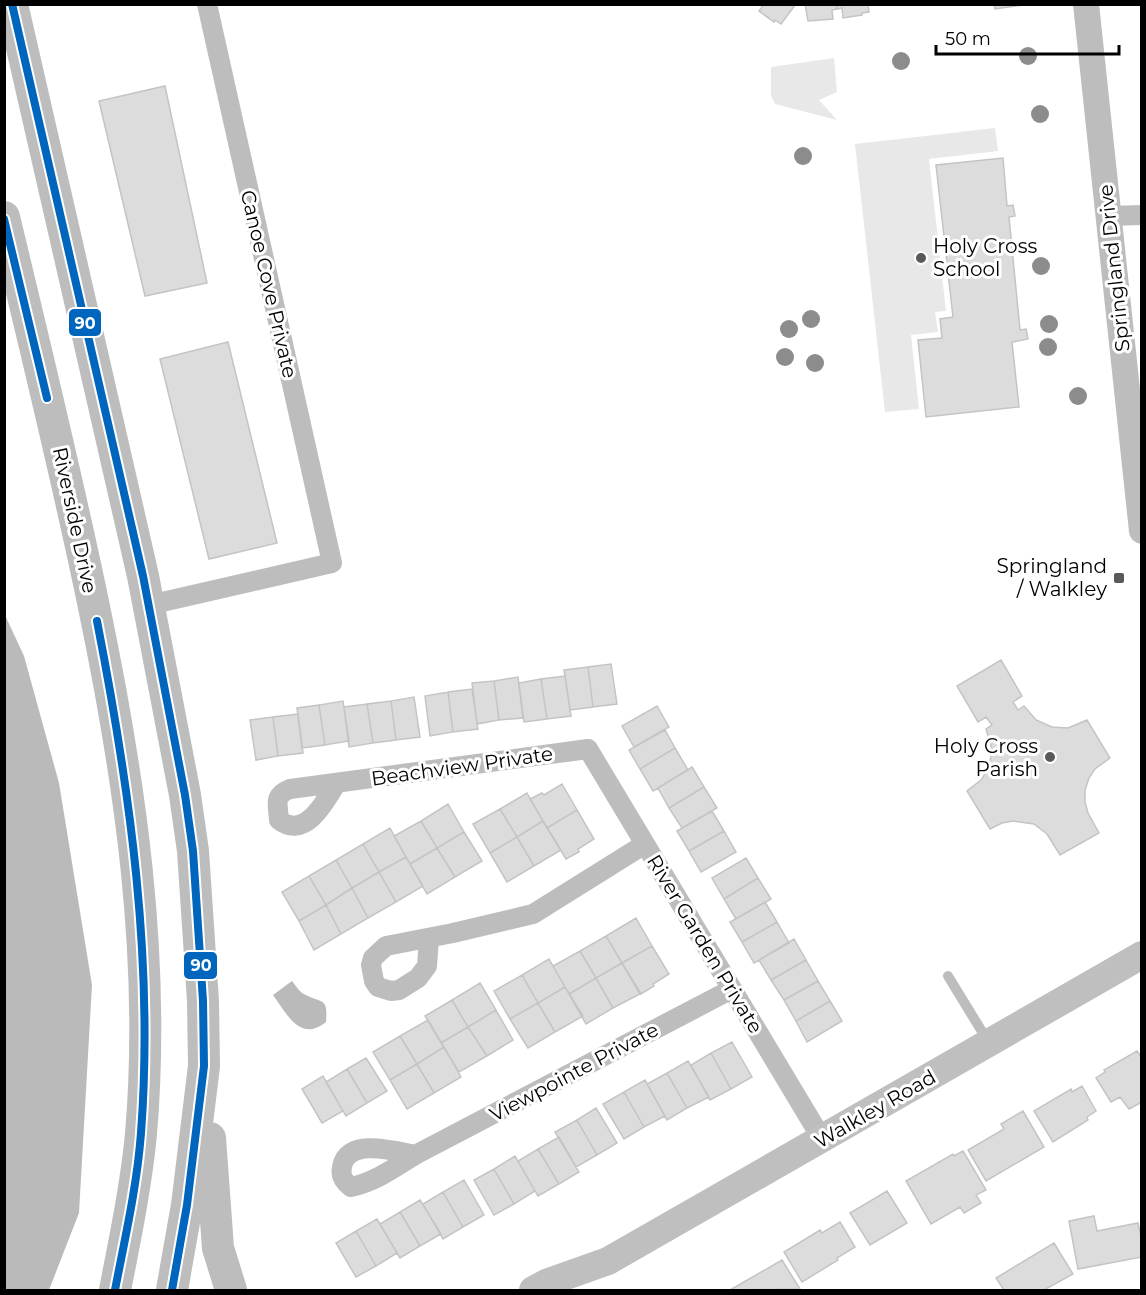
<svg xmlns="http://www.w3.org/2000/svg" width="1146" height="1295" font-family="Montserrat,sans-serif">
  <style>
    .green { fill: #e8e8e8 }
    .water { fill: #bababa }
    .building { fill: #dcdcdc; stroke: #c4c4c4; stroke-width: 1.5 }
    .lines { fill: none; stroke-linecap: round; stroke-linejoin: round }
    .service { stroke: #bdbdbd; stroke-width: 10 }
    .minor { stroke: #bdbdbd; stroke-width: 20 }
    .tertiary { stroke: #bdbdbd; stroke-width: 26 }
    .secondary { stroke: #bfbfbf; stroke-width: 28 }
    .primary { stroke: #bdbdbd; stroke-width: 32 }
    .bus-1-casing { stroke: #fff; stroke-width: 12 }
    .bus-1 { stroke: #0065bd; stroke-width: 8 }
    .tree { fill: #8c8c8c }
    .poi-dot { fill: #595959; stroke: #fff; stroke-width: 2 }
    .labels { text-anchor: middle; stroke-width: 6; stroke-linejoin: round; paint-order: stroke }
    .poi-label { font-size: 20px; fill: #000; stroke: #fff; text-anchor: end }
    .street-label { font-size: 20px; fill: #000; stroke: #fff }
    .line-badge { stroke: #fff; stroke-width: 2 }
    .badge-label { font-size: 16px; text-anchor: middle; font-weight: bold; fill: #fff }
  </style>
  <rect width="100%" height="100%" fill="#fff"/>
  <path class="green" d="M834,58l3,34 -18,8 18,20 -62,-16 -4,-8v-29z
    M995,128l3,23 -69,8 17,152 -11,1 3,20 -27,3 8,74 -34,3 -30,-268z"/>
  <path class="water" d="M5,615l19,41 35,127 33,202 -13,228 -30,77h-44z
    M292,981c4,5 8,12 14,14 17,9 22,2 20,27 -26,21 -39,-8 -53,-27z"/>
  <path class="building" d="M764,4h32l-15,20 -6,-4 -1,2 -15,-11z
    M805,4h31l1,5 -5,1 1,9 -25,2z
    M836,4h32l1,8 -7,1v2l-19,3 -1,-10 -5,1z
    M994,4h29v1l-28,4z
    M165,86l42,197 -62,13 -46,-195z
    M1003,158l4,48 6,-1 2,11 -6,1 11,113 6,-1 2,10 -16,3 7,65 -93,10 -8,-77 24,-2 -2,-19 13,-2 -17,-152z
    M228,342l49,201 -68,16 -49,-200z
    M1001,660l21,36 -9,6 5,8 6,-4 12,14 16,7 16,1 19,-8 23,38 -15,11 -6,9 -4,12v12l3,11 11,20 -39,22 -13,-21 -13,-10 -21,-3 -11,2 -12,6 -23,-38 14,-11 8,-13 3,-18 -6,-20 6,-4 -6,-8 -8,5 -21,-36z
    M611,664l6,40 -24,3 -5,-40z
    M588,667l5,40 -23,3 -6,-40z
    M565,676l6,40 -24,3 -6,-40z
    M518,677l5,41 -24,2 -5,-39z
    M541,679l6,40 -23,3 -5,-39z
    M494,681l5,39 -22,4 -5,-41z
    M472,689l6,40 -25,3 -5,-40z
    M448,692l5,40 -23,4 -5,-40z
    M414,697l6,40 -24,3 -5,-39z
    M343,701l6,40 -24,4 -6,-40z
    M391,701l5,39 -23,3 -6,-39z
    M367,704l6,39 -24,4 -5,-40z
    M319,705l6,40 -23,3 -5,-40z
    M657,706l12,21 -35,20 -12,-21z
    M298,714l5,39 -25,3 -5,-39z
    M273,717l5,39 -22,4 -6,-40z
    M665,730l10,18 -35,21 -11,-19z
    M675,748l13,22 -35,21 -13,-22z
    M692,767l12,20 -35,21 -11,-20z
    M562,784l15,26 -30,18 -17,-29 12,-6 2,2z
    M704,787l13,21 -35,20 -13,-20z
    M527,793l16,28 -26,16 -17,-28z
    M448,804l16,28 -27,16 -16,-27z
    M500,809l17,28 -27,16 -17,-29z
    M577,810l17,29 -16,10 1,3 -13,7 -19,-31z
    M712,811l12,20 -35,20 -12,-20z
    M421,821l16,27 -27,16 -16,-28z
    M543,821l18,29 -27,16 -17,-29z
    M390,828l16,29 -27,15 -16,-28z
    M724,831l12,21 -35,20 -12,-21z
    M464,832l18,29 -27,16 -18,-29z
    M517,837l17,29 -27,16 -17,-29z
    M363,844l16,28 -27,16 -16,-28z
    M437,848l18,29 -28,17 -17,-30z
    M406,857l17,29 -27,16 -17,-30z
    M746,858l12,20 -34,21 -12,-21z
    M336,860l16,28 -26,17 -17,-29z
    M379,872l17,30 -28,16 -16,-30z
    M309,876l17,29 -27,16 -17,-29z
    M758,878l13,21 -35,20 -12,-20z
    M352,888l16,30 -27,16 -15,-29z
    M765,902l12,20 -35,20 -12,-20z
    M326,905l15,29 -27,16 -15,-29z
    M636,918l16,28 -30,17 -16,-27z
    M777,922l12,21 -35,20 -12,-21z
    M606,936l16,27 -26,15 -16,-27z
    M794,939l12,21 -35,20 -12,-20z
    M652,946l17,28 -16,10 1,2 -13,8 -19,-31z
    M580,951l16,27 -27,16 -16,-28z
    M549,959l16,28 -27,16 -16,-28z
    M806,960l12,21 -34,19 -13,-20z
    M622,963l18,31 -27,14 -17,-30z
    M522,975l16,28 -28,16 -16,-28z
    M596,978l17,30 -27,16 -17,-30z
    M818,981l12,20 -34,20 -12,-21z
    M480,983l16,27 -28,17 -16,-27z
    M565,987l18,29 -28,16 -17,-29z
    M452,1000l16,27 -27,16 -16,-27z
    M830,1001l12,20 -35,21 -11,-21z
    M538,1003l17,29 -27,16 -18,-29z
    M496,1010l17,30 -26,16 -19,-29z
    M428,1020l16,27 -27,17 -17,-28z
    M468,1027l19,29 -28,16 -18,-29z
    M400,1036l17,28 -27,16 -17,-28z
    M732,1042l20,35 -21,12 -20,-36z
    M444,1047l17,30 -27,16 -17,-29z
    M1137,1051l5,7v44l-13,7 -9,-12 -9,5 -15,-24 9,-6 -1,-2z
    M711,1053l20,36 -21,11 -19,-35z
    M366,1058l21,33 -20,12 -20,-34z
    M688,1061l21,36 -22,11 -20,-35z
    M417,1064l17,29 -27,16 -17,-29z
    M347,1069l20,34 -21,13 -20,-34z
    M667,1073l20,35 -20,12 -20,-36z
    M323,1076l20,35 -21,12 -20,-34z
    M645,1080l20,36 -21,11 -20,-35z
    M1082,1086l14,25 -9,6 1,3 -35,22 -19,-31 37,-22 1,3z
    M624,1092l20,35 -20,12 -21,-35z
    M596,1108l21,35 -20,12 -20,-35z
    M1023,1111l21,36 -58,34 -18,-31 36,-21 -3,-5z
    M577,1120l20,35 -21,12 -21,-35z
    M559,1137l20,35 -20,12 -21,-35z
    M538,1149l21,35 -21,12 -20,-35z
    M963,1151l23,39 -10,5 5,8 -17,10 -4,-6 -29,17 -25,-43 47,-27 1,2z
    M515,1156l20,35 -21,13 -20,-35z
    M494,1169l20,35 -20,11 -20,-35z
    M464,1180l20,35 -21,12 -20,-35z
    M887,1191l20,32 -37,22 -20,-32z
    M443,1192l20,35 -20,12 -20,-35z
    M420,1200l21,34 -21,12 -20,-34z
    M400,1212l20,34 -20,12 -20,-34z
    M1094,1216l3,15 41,-8 4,19v15l-64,12 -9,-48z
    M377,1219l20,34 -21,13 -20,-35z
    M840,1222l15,25 -18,11 1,2 -36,22 -18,-30 36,-22 2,3z
    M356,1231l20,35 -20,11 -20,-34z
    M1054,1243l19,31 -29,16h-40l-8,-12z
    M782,1260l18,29 -70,1z"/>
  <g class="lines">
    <path class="service" d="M948,976l41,67"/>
    <path class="minor" d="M1109,216l33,-1
      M149,605l183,-42 -125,-559
      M336,784c-11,18 -31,56 -57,36 -1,-17 -6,-24 11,-31l298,-40 234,390
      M429,938l-2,28 -9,12 -19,12 -8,1 -13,-4 -4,-6 -3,-16 2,-7 13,-12 67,-13 80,-19 112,-70
      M415,1155c-21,13 -40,27 -64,32 -7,-5 -11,-11 -9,-20 5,-30 53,-16 73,-12l317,-166"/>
    <path class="tertiary" d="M1086,4l56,527"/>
    <path class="secondary" d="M533,1290l13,-7 62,-22 534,-306"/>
    <path class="primary" d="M12,4l131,572 42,219 8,56 10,150 1,65 -17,139 -15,85
      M4,217c31,130 63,259 90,390 36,173 62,350 47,527 -5,52 -16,105 -26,156
      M210,1138l8,110 13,42"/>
    <defs>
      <path id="bus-1" d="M12,4l131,572 42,219 8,56 10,150 1,65 -17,139 -15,85
        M4,219l43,179
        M97,621c33,169 57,339 44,512 -4,53 -16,105 -26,157"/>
    </defs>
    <use href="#bus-1" class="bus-1-casing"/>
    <use href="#bus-1" class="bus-1"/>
  </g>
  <g class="tree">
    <circle cx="1028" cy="56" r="9"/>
    <circle cx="901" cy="61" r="9"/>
    <circle cx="1040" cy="114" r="9"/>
    <circle cx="803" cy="156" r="9"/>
    <circle cx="1041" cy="266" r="9"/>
    <circle cx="811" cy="319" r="9"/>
    <circle cx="1049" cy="324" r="9"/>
    <circle cx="789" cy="329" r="9"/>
    <circle cx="1048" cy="347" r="9"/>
    <circle cx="785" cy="357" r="9"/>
    <circle cx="815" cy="363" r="9"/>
    <circle cx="1078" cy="396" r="9"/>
  </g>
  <g class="poi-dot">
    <circle cx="921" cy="258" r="6"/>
    <rect x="1113" y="572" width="12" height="12" rx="3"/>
    <circle cx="1050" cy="757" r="6"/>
  </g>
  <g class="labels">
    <g class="poi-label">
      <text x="933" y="253" text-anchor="start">Holy Cross<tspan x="933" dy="23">School</tspan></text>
      <text x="1107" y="573">Springland<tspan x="1107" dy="23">/ Walkley</tspan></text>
      <text x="1038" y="753">Holy Cross<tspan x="1038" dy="23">Parish</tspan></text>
    </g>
    <g class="street-label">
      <text transform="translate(1114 268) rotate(-96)" y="7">Springland Drive</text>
      <text transform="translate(269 284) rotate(77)" y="7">Canoe Cove Private</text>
      <text transform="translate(75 520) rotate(78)" y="7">Riverside Drive</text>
      <text transform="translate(462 766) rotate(-8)" y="7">Beachview Private</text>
      <text transform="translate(705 944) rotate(59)" y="7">River Garden Private</text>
      <text transform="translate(574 1072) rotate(-28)" y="7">Viewpointe Private</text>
      <text transform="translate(875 1109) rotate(-30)" y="7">Walkley Road</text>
    </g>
  </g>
  <g class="line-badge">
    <rect x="68" y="308" width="34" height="29" rx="6" fill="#0065bd"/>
    <rect x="183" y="951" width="35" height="29" rx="6" fill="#0065bd"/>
  </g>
  <g class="badge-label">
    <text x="85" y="329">90</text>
    <text x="201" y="971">90</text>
  </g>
  <rect width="1146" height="1295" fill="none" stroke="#000000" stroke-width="12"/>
  <path d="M936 45v9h183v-9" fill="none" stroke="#000000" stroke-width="3"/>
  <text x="945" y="45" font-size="18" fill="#000000" stroke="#ffffff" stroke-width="4.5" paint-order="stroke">50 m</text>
</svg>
